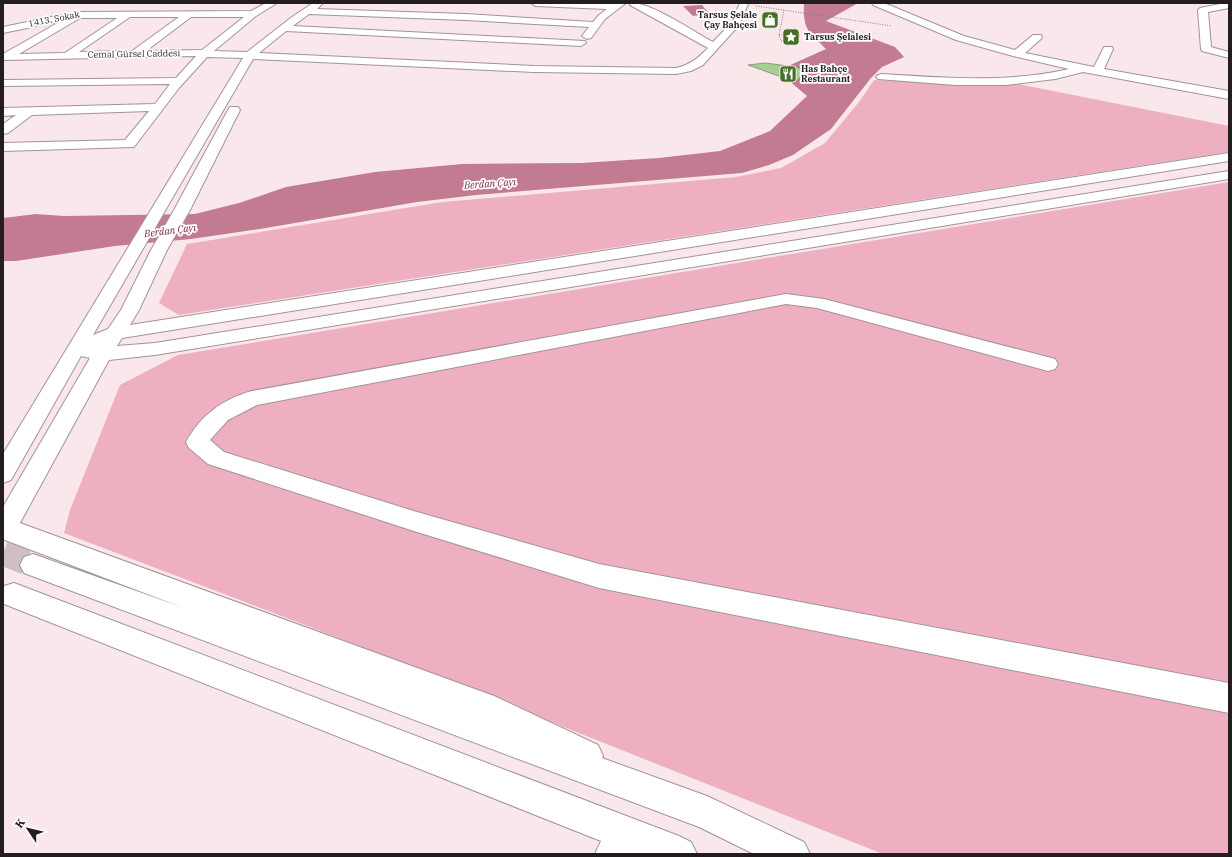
<svg xmlns="http://www.w3.org/2000/svg" width="1232" height="857" font-family="'IBM Plex Serif',serif">
  <style>
    .green { fill: #eeb0c1 }
    .water { fill: #c27b90 }
    .building { fill: #a8ce90; stroke: #91998c }
    .lines { fill: none; stroke-linecap: round; stroke-linejoin: round }
    .minor-tunnel { stroke: #cebfc2; stroke-width: 25; stroke-dasharray: 25 12; stroke-linecap: butt }
    .minor-casing { stroke: #a39397; stroke-width: 2 }
    .path { stroke: #897d80; stroke-width: 1; stroke-dasharray: 1 1.5; stroke-linecap: butt }
    .minor { fill: #fff; fill-rule: evenodd }
    .labels { text-anchor: middle; stroke-width: 3.5; stroke-linejoin: round; paint-order: stroke }
    .far-poi-label { font-size: 9px; font-weight: bold; fill: #241d1f; stroke: #fff; text-anchor: start }
    .far-street-label { font-size: 9px; fill: #241d1f; stroke: #fff }
    .far-water-label { font-size: 10px; font-style: italic; fill: #792345; stroke: #fff }
  </style>
  <rect width="100%" height="100%" fill="#f9e7eb"/>
  <path class="green" d="M874,80l144,4 211,42v26l-1050,163 -20,-12 28,-59 255,-42 294,-25 45,-9 44,-25 34,-41z
    M1229,182v672h-346l-518,-206 -301,-115 6,-23 50,-125 58,-30z"/>
  <path class="water" d="M804,3h54l-32,18 69,26 9,10 -22,10 -11,11 -40,51 -38,26 -24,10 -27,8 -266,22 -59,7 -157,27 -69,10 -76,7 -99,15h-13v-43l33,-4 28,2 131,-2 44,-11 47,-16 89,-15 87,-8 119,-1 78,-5 61,-7 50,-20 37,-35 -20,-17 11,1 8,-11 -18,-3 38,-17c-18,-19 -23,-18 -22,-46z
    M702,5l5,6 6,2 -20,3 -10,-10z"/>
  <path class="building" d="M765,63l23,3 18,3 -8,11 -11,-1 -39,-14z"/>
  <g class="lines">
    <path class="minor-tunnel" d="M3,553l30,12"/>
    <defs>
      <path id="minor" d="M266,3h11l-21,13 -42,35 33,1 45,-35 21,-14h10l-6,6 149,5 127,8 6,-7 8,-6 -72,-3 -4,-3 83,1 12,-1 -21,16 -14,19 -4,1 -5,-3 7,-9 -123,-7 -157,-6 -16,12 292,15 1,2 -5,3 -295,-15 -27,22 275,13 142,2c14,-3 22,-10 32,-20l-78,-43 1,-2c20,-1 63,29 82,39l19,-20 8,-19 8,1 -9,21 -36,40 -12,6 -15,3 -142,-2 -281,-13 -160,276 15,-6 13,-19 30,-60 23,-40 54,-100 2,-3h8l2,3 -50,100 -23,40 -28,60 -9,15 1099,-172v8l-1107,177 -5,8 38,-3 1074,-172v8l-1074,176 -46,5 -89,163 474,173 104,49 5,11 -1,2 105,38 97,46 6,12h-56l-55,-27 -675,-254 -4,-8 4,-8 9,-3 151,54 -179,-68h-2v-33l87,-149 -9,-2 -70,124 -8,3v-29l240,-396 -36,-1 -28,31 -45,59 -131,4v-8l122,-3 24,-29 -117,4 -24,18 -5,1v-10l13,-9 -13,1v-8l152,-4 15,-20 -167,2v-6l173,-2 20,-22 -193,4v-6l58,-33 -58,12v-6l58,-12 3,1 1,2 13,-6 173,-1zM130,17h49l-47,34 -53,1zM191,17h53l-42,33 -56,1zM80,18h37l-52,35 -46,1z
        M872,3h12l80,33 51,14 18,-15h8l1,2 -1,2 -16,14 69,14 10,-20h8l1,2 -9,20 125,22v8l-146,-27 -28,7 -49,6h-50l-78,-6 -2,-2 2,-2 4,-1c62,4 126,9 187,-5l-56,-13 -57,-16 -83,-35z
        M1225,3h4v5l-21,4 3,35 18,5v6l-27,-7 -1,-2 -3,-39 2,-2z
        M786,294l38,5 231,60 3,5 -3,5 -7,2 -231,-63 -31,-4 -529,101 -29,15 -18,20 14,12 193,60 182,52 630,119v30l-630,-125 -182,-56 -209,-68 -19,-16 -3,-6c15,-27 37,-43 66,-51z
        M14,583l665,253 12,6 6,12h-62l-4,-1v1h-36l6,-13 -597,-237 -1,-15 1,-3z"/>
    </defs>
    <use href="#minor" class="minor-casing"/>
    <path class="path" d="M756,6l136,20
      M779,35h21l-5,7 -14,-1z
      M779,35l5,-25"/>
    <use href="#minor" class="minor"/>
  </g>
  <defs>
    <symbol id="shop-square" viewBox="-11 -11 22 22"><rect x="-9" y="-9" width="18" height="18" rx="4" fill="#476d28" stroke="#fff"/><path d="M-5-2.5h2.3a2.7 3.5 0 0 1 5.4 0H5L5.5 6h-11ZM-1.5-2.5h3a1.5 2.3 0 0 0-3 0Z" fill="#fff"/></symbol>
    <symbol id="sight-square" viewBox="-11 -11 22 22"><rect x="-9" y="-9" width="18" height="18" rx="4" fill="#476d28" stroke="#fff"/><path d="M0-6L1.8-2.2L6-1.7L2.9 1.2L3.7 5.4L0 3.3L-3.7 5.4L-2.9 1.2L-6-1.7L-1.8-2.2Z" fill="#fff"/></symbol>
    <symbol id="restaurant-square" viewBox="-11 -11 22 22"><rect x="-9" y="-9" width="18" height="18" rx="4" fill="#476d28" stroke="#fff"/><path d="M-5-6h1v4h1v-4h1v4h1v-4h1v5L-1.5 .5V6h-2V.5L-5-1ZM5-6V6H3V1.5H1.5Q1.5-4 5-6Z" fill="#fff"/></symbol>
  </defs>
  <g fill-rule="evenodd">
    <use href="#shop-square" x="760" y="10" width="20" height="20"/>
    <use href="#sight-square" x="781" y="27" width="20" height="20"/>
    <use href="#restaurant-square" x="778" y="64" width="20" height="20"/>
  </g>
  <g class="labels">
    <g class="far-poi-label">
      <text x="757" y="18" text-anchor="end">Tarsus Şelale<tspan x="757" dy="10">Çay Bahçesi</tspan></text>
      <text x="804" y="40">Tarsus Şelalesi</text>
      <text x="801" y="72">Has Bahçe<tspan x="801" dy="10">Restaurant</tspan></text>
    </g>
    <g class="far-street-label">
      <text transform="translate(54 19) rotate(-11)" y="3">1413. Sokak</text>
      <text transform="translate(134 54) rotate(-1)" y="3">Cemal Gürsel Caddesi</text>
    </g>
    <g class="far-water-label">
      <text transform="translate(490 183) rotate(-4)" y="4">Berdan Çayı</text>
      <text transform="translate(170 230) rotate(-7)" y="4">Berdan Çayı</text>
    </g>
  </g>
  <rect width="1232" height="857" fill="none" stroke="#241d1f" stroke-width="8"/>
  <g transform="translate(28 829) rotate(305)" stroke="#ffffff" stroke-width="3" paint-order="stroke">
  <path d="M0-3L7 15L0 10L-7 15Z" fill="#241d1f"/>
  <text y="-6" font-size="11" font-weight="bold" text-anchor="middle" fill="#241d1f">K</text>
  </g>
</svg>
